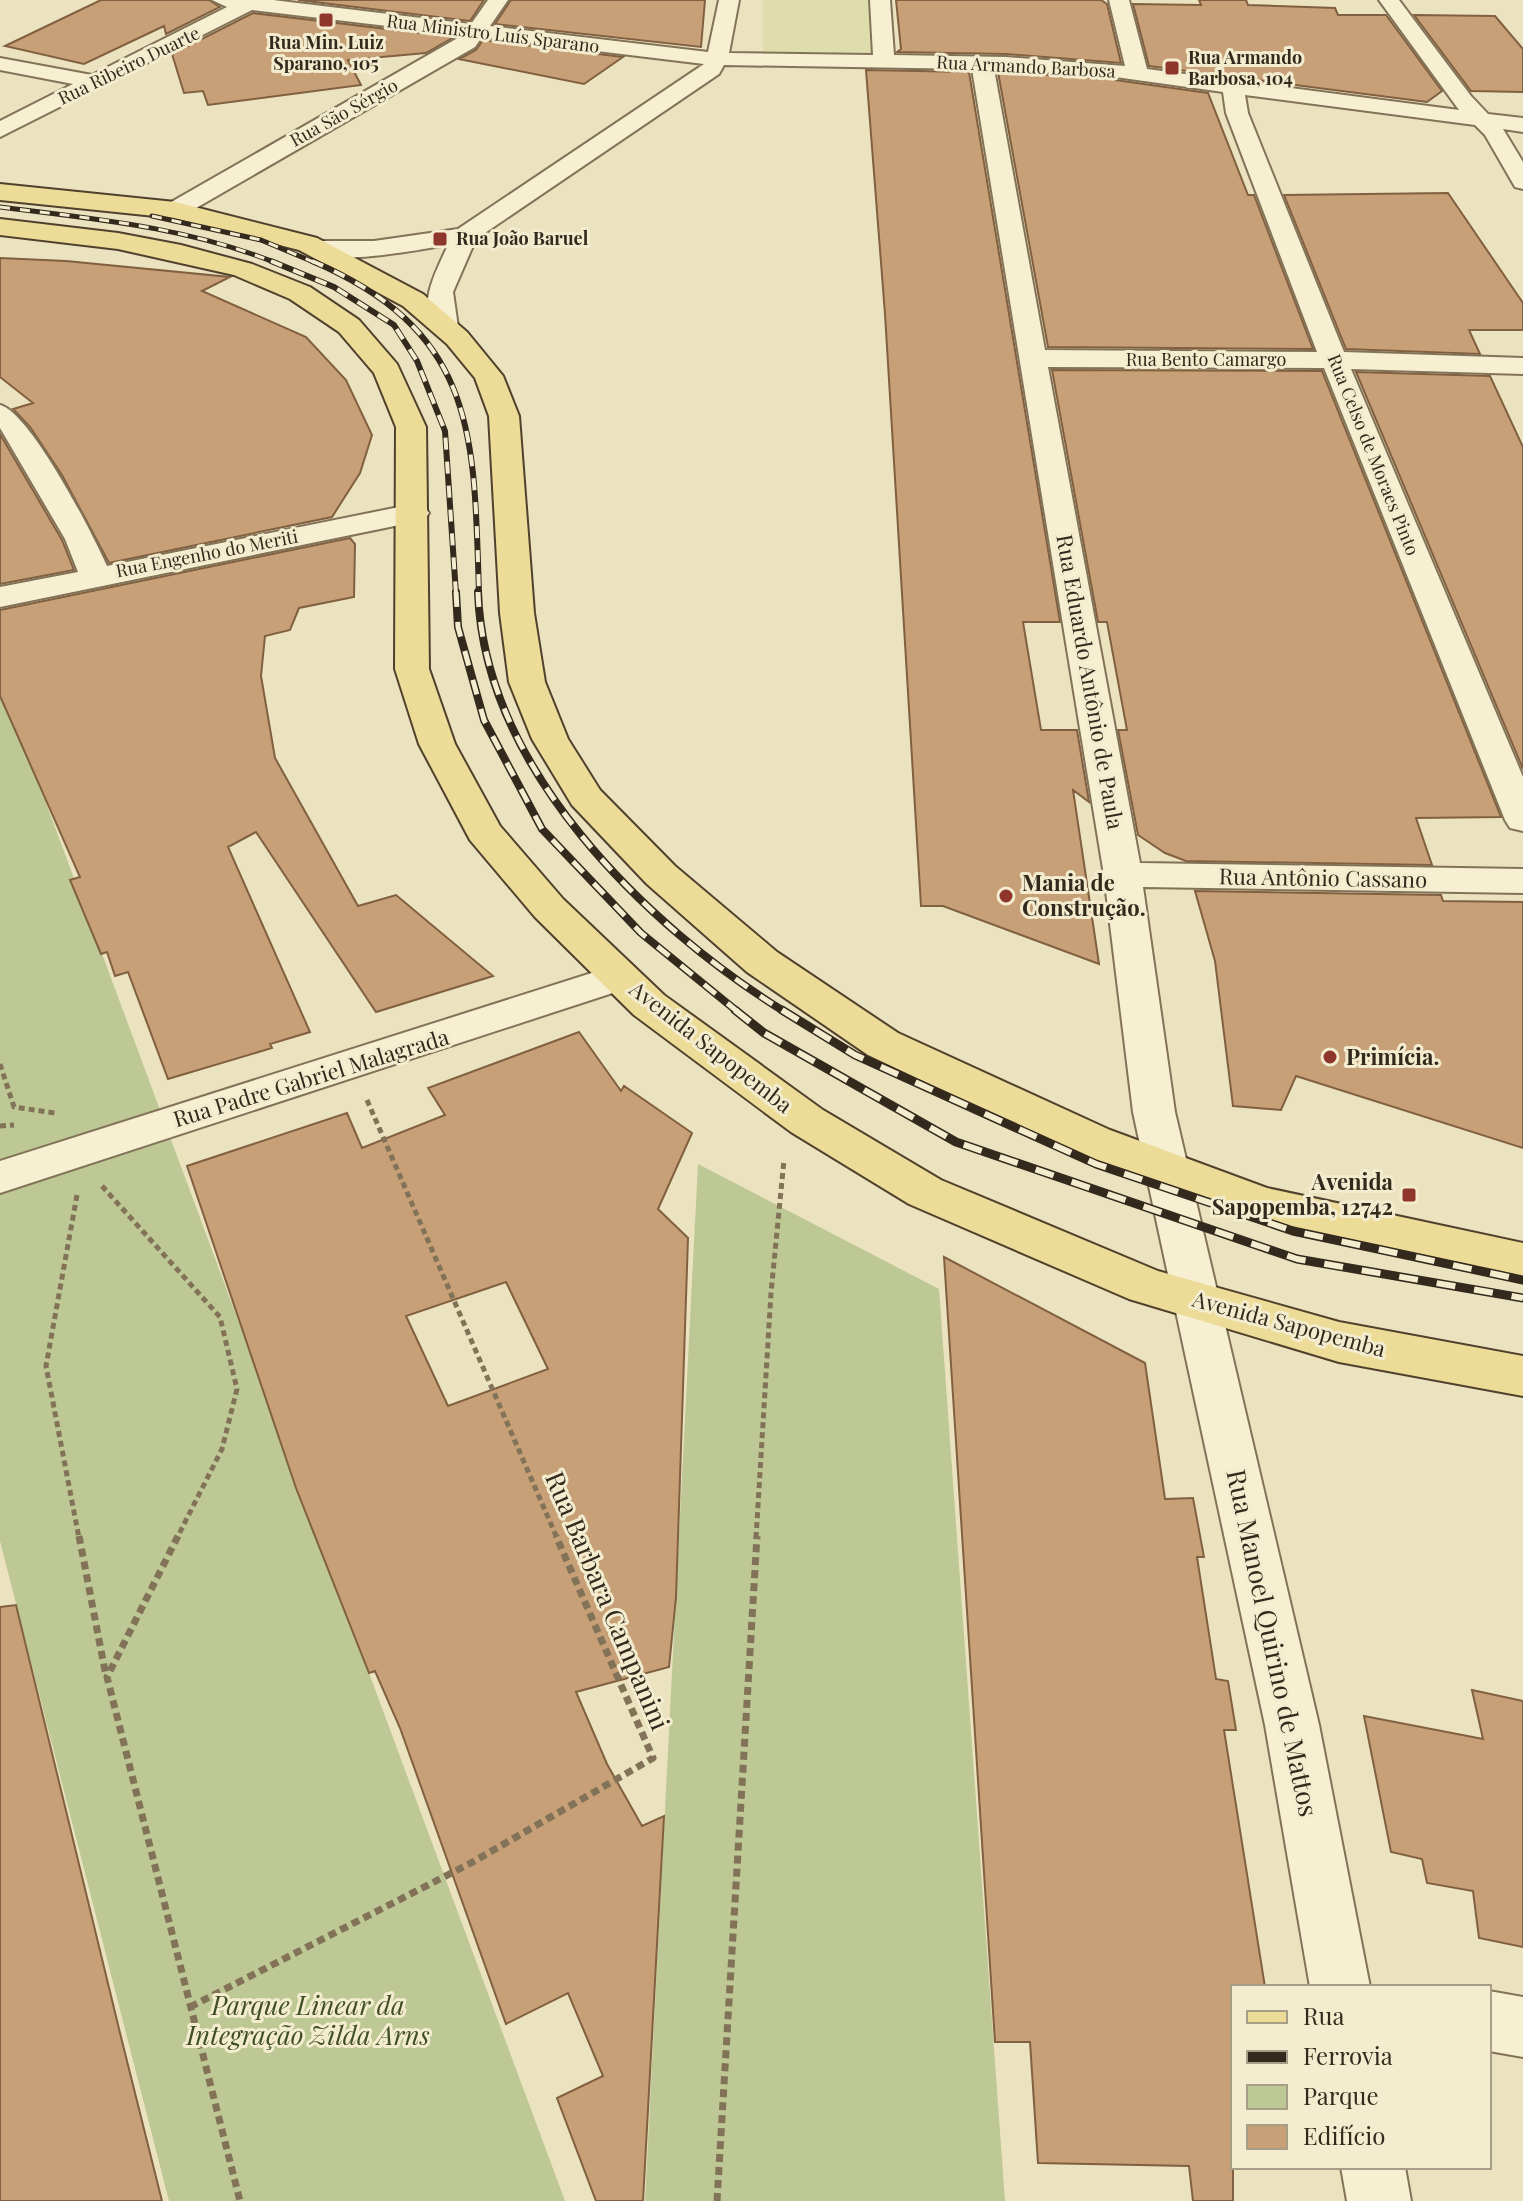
<svg xmlns="http://www.w3.org/2000/svg" width="1523" height="2201" font-family="'Playfair Display',serif">
  <style>
    .farmland { fill: #e0ddad }
    .green { fill: #bdc894 }
    .building { fill: #c7a077; stroke: #806040; stroke-width: 2; fill-rule: evenodd }
    .lines { fill: none; stroke-linecap: round; stroke-linejoin: round }
    .minor-casing { stroke: #827358; stroke-width: 4 }
    .primary-casing { stroke: #50412d; stroke-width: 4 }
    .path-far1 { stroke: #827358; stroke-width: 5; stroke-dasharray: 6 4; stroke-linecap: butt }
    .path { stroke: #827358; stroke-width: 7; stroke-dasharray: 8 5; stroke-linecap: butt }
    .minor { fill: #f6efd1; fill-rule: evenodd }
    .primary { fill: #eddb98; fill-rule: evenodd }
    .rail-far3-casing { stroke: #33291c; stroke-width: 5 }
    .rail-far2-casing { stroke: #33291c; stroke-width: 6 }
    .rail-far1-casing { stroke: #33291c; stroke-width: 8 }
    .rail-casing { stroke: #33291c; stroke-width: 9 }
    .rail-far3 { stroke: #f3ecce; stroke-width: 3; stroke-dasharray: 10; stroke-linecap: butt }
    .rail-far2 { stroke: #f3ecce; stroke-width: 4; stroke-dasharray: 12; stroke-linecap: butt }
    .rail-far1 { stroke: #f3ecce; stroke-width: 5; stroke-dasharray: 15; stroke-linecap: butt }
    .rail { stroke: #f3ecce; stroke-width: 6; stroke-dasharray: 19; stroke-linecap: butt }
    .poi-dot { fill: #8e352c; stroke: #f3ecce; stroke-width: 3 }
    .labels { text-anchor: middle; stroke-width: 6; stroke-linejoin: round; paint-order: stroke }
    .far-street-label { font-size: 18px; fill: #33291c; stroke: #f3ecce }
    .far-poi-label { font-size: 18px; font-weight: bold; fill: #33291c; stroke: #f3ecce; text-anchor: start }
    .street-label { font-size: 22px; fill: #33291c; stroke: #f3ecce }
    .poi-label { font-size: 22px; font-weight: bold; fill: #33291c; stroke: #f3ecce; text-anchor: start }
    .near-street-label { font-size: 26px; fill: #33291c; stroke: #f3ecce }
    .near-park-label { font-size: 26px; font-style: italic; fill: #3f4e24; stroke: #f3ecce }
  </style>
  <rect width="100%" height="100%" fill="#ebe2bf"/>
  <path class="farmland" d="M763,0h109l2,56 -111,-3z"/>
  <path class="green" d="M0,679l565,1522h-396l-169,-660z
    M698,1164l241,125 66,912h-360z"/>
  <path class="building" d="M101,0h108l11,7 -54,27 -2,-8 -80,38 -79,-18z
    M298,0h186l-14,21z
    M511,0h194l-4,47 -206,-23z
    M896,0h205l6,4 14,59 -115,-9 -109,-2 4,-3z
    M1199,0h47l2,5 87,3 3,7h48l56,76 -15,11 -278,-36 -16,-62 68,1z
    M253,13l201,24 -28,16 -78,7 13,25 -153,20 -5,-14 -19,2 -12,-39z
    M1414,15l81,1 28,33v43l-52,-1z
    M483,40l140,17 -39,27 -125,-25 17,-9z
    M866,70l103,2 91,550h-37l18,108h36l12,72 -16,-12 26,174 -156,-58h-22l-36,-592z
    M998,72l103,6 107,15 40,102h6l59,154 -265,-2z
    M1448,193l75,110v27h-54l11,24 -134,-5 -62,-154z
    M0,258l66,3 164,16 -28,14 104,46 40,43 26,55 -12,38 -28,44 -223,46 -47,-88 -32,-48 -17,-18 20,-6 -33,-26z
    M1052,370l270,1 179,446 -85,1 16,47 -246,-4 -21,-8 -27,-18 -20,-105h9l-20,-108h-9z
    M1356,372l134,4 33,71v322z
    M0,434l62,106 12,30 -74,14z
    M350,538l5,6 -1,53 -55,11 -9,22 -25,6 -4,40 14,82 83,148 38,-11 97,81 -117,36 -120,-180 -28,15 82,185 -40,12 2,4 -104,31 -40,-107 -13,4 -8,-24 -6,2 -31,-74 10,-3 -80,-181v-86z
    M1195,891l246,4 2,6 80,1v246l-227,-72 -15,34 -48,-4 -18,-145z
    M579,1032l42,59 3,-5 68,47 -34,76 30,29 -12,359 -7,70 -93,25 31,72 35,62 22,-10 -21,385h-47l-39,-103 46,-22 -35,-83 -62,31 -106,-296 -25,-57 -6,2 -73,-185 -109,-322 160,-53 15,35 83,-33 -17,-27zM506,1282l42,87 -100,37 -42,-90z
    M944,1257l201,106 20,136 28,-1 11,59h-7l19,122 12,2 8,49h-12l41,257h-32v214h-40l-4,-35 -151,-3 -8,-121h-35z
    M16,1605l105,432 41,164h-162v-594z
    M1472,1690l51,11v246l-44,-9 -6,-47 -46,-8 -5,-24 -31,-7 -27,-136 119,23z"/>
  <g class="lines">
    <defs>
      <path id="minor" d="M212,0h61l198,24 17,-24h20l-18,26 218,26 11,-52h20l-10,53 144,2 -3,-55h20l4,55 112,2 119,9 -16,-66h20l18,69 312,41 -80,-110h20l72,96 17,18 35,4v14l-20,-3 20,33v27l-8,-2 -30,-52 -10,-10 -230,-30 3,18 96,239 179,6v16l-172,-5 172,408v54l-13,-3 -5,-8 -181,-452 -276,-1 92,496 383,6v24l-380,-6 32,225 144,613 51,262h-60l-45,-262 -132,-613 -29,-237 -132,-806 -248,-4 -5,9 -243,165 -23,53 5,35 -4,6h-18c-20,-28 0,-61 12,-88 -25,4 -127,24 -142,4l13,-8h55l84,-12 246,-165 -222,-27 -7,10 -291,168h-18l-3,-5 3,-5 297,-170 -211,-25 -252,127v-16l73,-37 -73,-14v-12l92,17 135,-68zM994,69l107,6 122,17 3,21 91,239 -272,-2z
        M0,405c30,7 93,129 107,161l307,-62 11,3 4,6 -4,6 -11,3 -414,85v-20l78,-15 -13,-33 -65,-111z
        M620,964l14,4 6,9 -6,9 -634,207v-32z
        M1489,1991l34,6v60l-34,-6z
        M1341,2167h64l6,34h-64z"/>
      <path id="primary" d="M0,184l175,18 142,36 106,56 44,38 36,44 16,40 15,197 11,69 23,57 32,51 75,76 102,86 121,81 212,97 157,58 256,55v36l-262,-58 -183,-67 -210,-99 -121,-83 -100,-88 -75,-79 -40,-66 -23,-57 -9,-69 -11,-197 -14,-38 -28,-34 -44,-38 -104,-56 -125,-32 -174,-18z
        M0,219l118,14 63,12 71,19 58,23 49,33 38,44 29,63 3,242 26,75 45,82 63,73 101,96 159,115 118,70 217,91 181,51 184,34v40l-184,-34 -210,-63 -220,-95 -118,-72 -157,-117 -99,-98 -65,-77 -51,-96 -24,-75 1,-242 -22,-54 -35,-41 -49,-33 -56,-24 -116,-26 -118,-14z"/>
    </defs>
    <use href="#minor" class="minor-casing"/>
    <use href="#primary" class="primary-casing"/>
    <path class="path-far1" d="M0,1064l14,43 41,6
      M367,1100l190,438
      M0,1126l14,-1
      M102,1186l118,131 17,72 -15,60 -45,89
      M77,1195l-31,171 33,172
      M756,1538l15,-245 13,-133"/>
    <path class="path" d="M79,1536l27,140
      M178,1536l-71,141 133,524
      M190,2007l281,-144 182,-105 -97,-222
      M717,2201l40,-665"/>
    <use href="#minor" class="minor"/>
    <use href="#primary" class="primary"/>
    <defs>
      <path id="rail-far3" d="M0,207c95,12 187,20 276,56
        M152,216l109,24 55,23"/>
      <path id="rail-far2" d="M271,261l63,26 60,38 23,36 28,70 11,163
        M312,261c166,71 162,175 167,333"/>
      <path id="rail-far1" d="M456,592l2,35 26,93 58,109 99,104 97,79
        M478,592c6,176 167,333 307,420"/>
      <path id="rail" d="M735,1010l29,23 192,109 341,117 226,39
        M782,1010l73,45 241,109 197,67 230,49"/>
    </defs>
    <use href="#rail-far3" class="rail-far3-casing"/>
    <use href="#rail-far2" class="rail-far2-casing"/>
    <use href="#rail-far1" class="rail-far1-casing"/>
    <use href="#rail" class="rail-casing"/>
    <use href="#rail-far3" class="rail-far3"/>
    <use href="#rail-far2" class="rail-far2"/>
    <use href="#rail-far1" class="rail-far1"/>
    <use href="#rail" class="rail"/>
  </g>
  <g class="poi-dot">
    <rect x="318" y="12" width="16" height="16" rx="4"/>
    <rect x="1164" y="60" width="16" height="16" rx="4"/>
    <rect x="432" y="231" width="16" height="16" rx="4"/>
    <circle cx="1006" cy="896" r="8"/>
    <circle cx="1330" cy="1057" r="8"/>
    <rect x="1401" y="1187" width="16" height="16" rx="4"/>
  </g>
  <g class="labels">
    <g class="far-street-label">
      <text transform="translate(493 34) rotate(7)" y="6">Rua Ministro Luís Sparano</text>
      <text transform="translate(129 66) rotate(-26)" y="6">Rua Ribeiro Duarte</text>
      <text transform="translate(1026 67) rotate(3)" y="6">Rua Armando Barbosa</text>
      <text transform="translate(344 113) rotate(-29)" y="6">Rua São Sérgio</text>
      <text x="1206" y="366">Rua Bento Camargo</text>
      <text transform="translate(1373 455) rotate(68)" y="6">Rua Celso de Moraes Pinto</text>
      <text transform="translate(207 554) rotate(-11)" y="6">Rua Engenho do Meriti</text>
    </g>
    <g class="far-poi-label">
      <text x="326" y="49" text-anchor="middle">Rua Min. Luiz<tspan x="326" dy="21">Sparano, 105</tspan></text>
      <text x="1188" y="64">Rua Armando<tspan x="1188" dy="21">Barbosa, 104</tspan></text>
      <text x="456" y="245">Rua João Baruel</text>
    </g>
    <g class="street-label">
      <text transform="translate(1090 682) rotate(80)" y="8">Rua Eduardo Antônio de Paula</text>
      <text transform="translate(1323 878) rotate(1)" y="8">Rua Antônio Cassano</text>
      <text transform="translate(711 1047) rotate(38)" y="8">Avenida Sapopemba</text>
      <text transform="translate(311 1078) rotate(-17)" y="8">Rua Padre Gabriel Malagrada</text>
      <text transform="translate(1289 1324) rotate(15)" y="8">Avenida Sapopemba</text>
    </g>
    <g class="poi-label">
      <text x="1022" y="891">Mania de<tspan x="1022" dy="25">Construção.</tspan></text>
      <text x="1346" y="1065">Primícia.</text>
      <text x="1393" y="1190" text-anchor="end">Avenida<tspan x="1393" dy="25">Sapopemba, 12742</tspan></text>
    </g>
    <g class="near-street-label">
      <text transform="translate(607 1601) rotate(67)" y="9">Rua Barbara Campanini</text>
      <text transform="translate(1272 1643) rotate(78)" y="9">Rua Manoel Quirino de Mattos</text>
    </g>
    <g class="near-park-label">
      <text x="308" y="2015">Parque Linear da<tspan x="308" dy="30">Integração Zilda Arns</tspan></text>
    </g>
  </g>
  <rect x="1231" y="1985" width="260" height="184" fill="#f3ecce" stroke="#a69e87" stroke-width="2"/>
  <rect x="1247" y="2011" width="40" height="12" fill="#eddb98" stroke="#a69e87" stroke-width="2"/>
  <text x="1303" y="2025" font-size="24" fill="#33291c">Rua</text>
  <rect x="1247" y="2051" width="40" height="12" fill="#33291c" stroke="#a69e87" stroke-width="2"/>
  <text x="1303" y="2065" font-size="24" fill="#33291c">Ferrovia</text>
  <rect x="1247" y="2085" width="40" height="24" fill="#bdc894" stroke="#a69e87" stroke-width="2"/>
  <text x="1303" y="2105" font-size="24" fill="#33291c">Parque</text>
  <rect x="1247" y="2125" width="40" height="24" fill="#c7a077" stroke="#a69e87" stroke-width="2"/>
  <text x="1303" y="2145" font-size="24" fill="#33291c">Edifício</text>
</svg>
